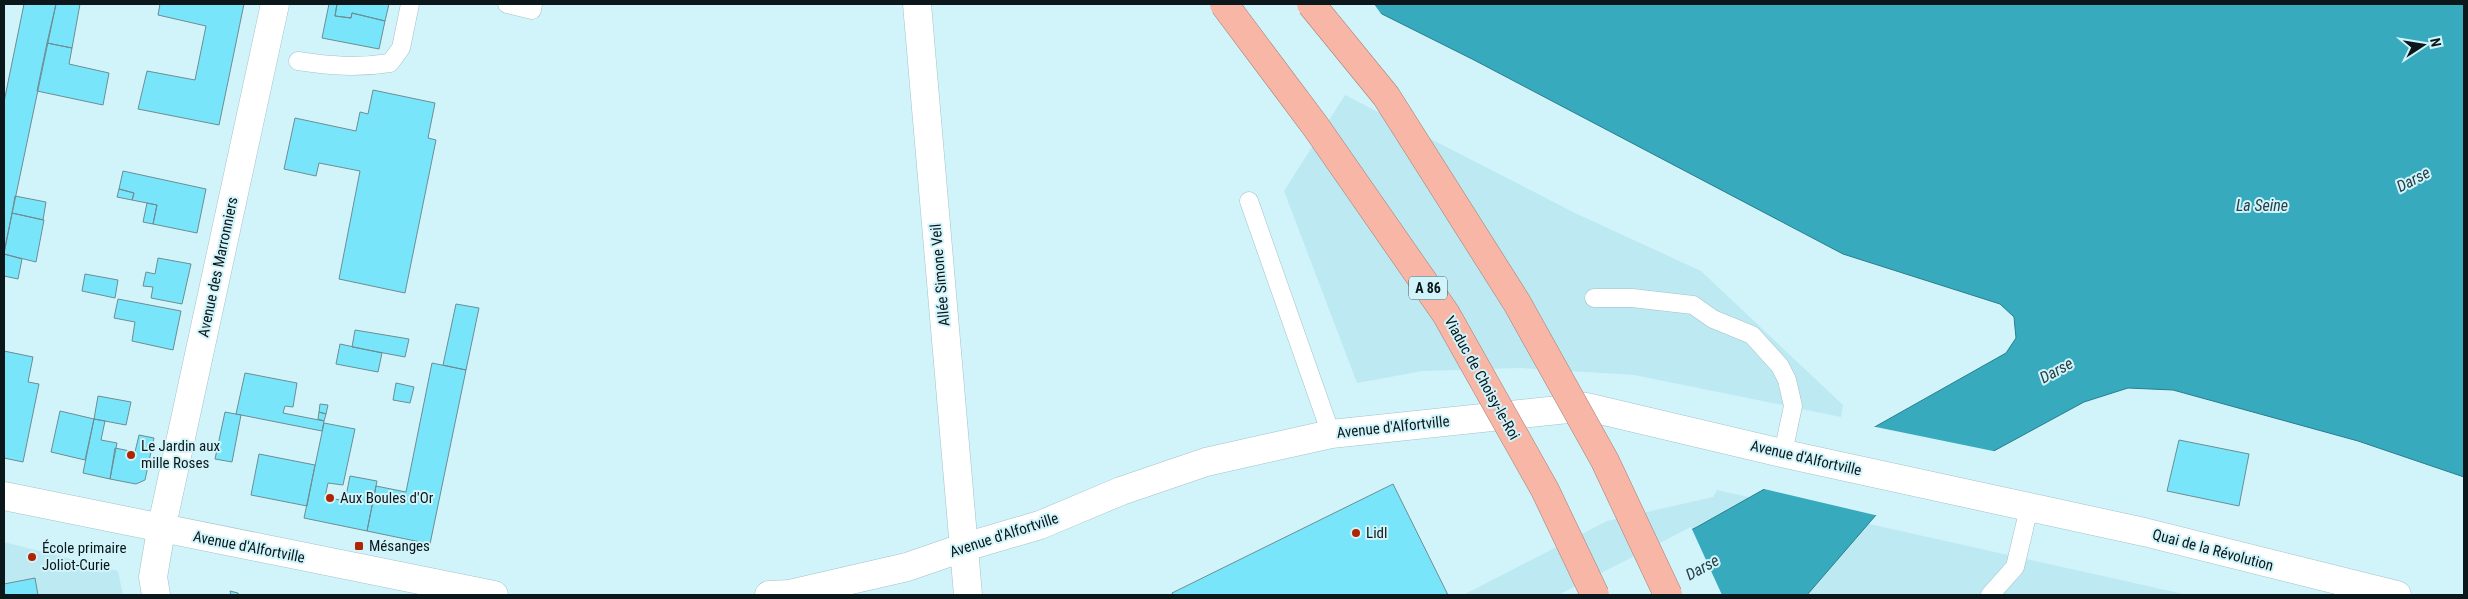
<svg xmlns="http://www.w3.org/2000/svg" width="2468" height="599" font-family="'Roboto Condensed',sans-serif">
  <style>
    .built { fill: #bde9f2 }
    .water { fill: #37aabe; stroke: #2a7e8d }
    .pier { fill: #d1f4fb }
    .building { fill: #79e5fa; stroke: #6d8d93 }
    .lines { fill: none; stroke-linecap: round; stroke-linejoin: round }
    .lane-casing { stroke: #a1c2c9; stroke-width: 19 }
    .street-casing { stroke: #a1c2c9; stroke-width: 29 }
    .secondary-casing { stroke: #a1c2c9; stroke-width: 29 }
    .lane { stroke: #fff; stroke-width: 18 }
    .street { stroke: #fff; stroke-width: 28 }
    .secondary { stroke: #fff; stroke-width: 28 }
    .highway-bridge-casing { stroke: #a57e75; stroke-width: 29; stroke-linecap: butt }
    .highway-bridge { stroke: #f8b6a6; stroke-width: 28 }
    .poi-dot { fill: #b02400; stroke: #d1f4fb; stroke-width: 2 }
    .labels { text-anchor: middle; stroke-width: 4; stroke-linejoin: round; paint-order: stroke }
    .shield { fill: #d1f4fb; stroke: #46595e; stroke-width: 1 }
    .shield-label { font-size: 14px; font-weight: bold; fill: #0b171a }
    .street-label { font-size: 15px; fill: #0b171a; stroke: #d1f4fb }
    .poi-label { font-size: 15px; fill: #0b171a; stroke: #d1f4fb; text-anchor: start }
    .water-label { font-size: 16px; font-style: italic; fill: #274045; stroke: #d1f4fb }
  </style>
  <rect width="100%" height="100%" fill="#d1f4fb"/>
  <path class="built" d="M1345,95l230,118 126,58 142,134 -2,12 -207,-42 -114,-7 -97,3 -66,12 -73,-192z
    M1717,490l471,105h-725l144,-74 106,-24z
    M4,542l114,29 5,24h-119z"/>
  <path class="water" d="M1362,4h1102v473l-106,-36 -185,-51 -45,-2 -44,14 -208,113 -69,80h-244l134,-68 309,-174 10,-15 -2,-21 -14,-13 -157,-50 -369,-194z"/>
  <path class="pier" d="M1359,4h15l10,14 -23,-12z
    M1871,426l127,26 -119,64 -119,-28z
    M1691,527l31,68h-162l2,-2z"/>
  <path class="building" d="M24,4h32l-52,248v-150z
    M56,4h24l-8,44 -25,-5z
    M160,4h84l-25,121 -81,-16 9,-38 48,9 11,-54 -48,-11z
    M329,4h8l-2,12 16,2 1,-5 33,8 -6,28 -57,-11z
    M337,4h52l-4,17 -33,-8 -1,5 -16,-2z
    M47,43l25,5 -3,16 40,9 -6,32 -66,-14z
    M373,90l62,13 -7,35 8,2 -31,153 -66,-14 21,-108 -41,-8 -3,13 -32,-7 11,-51 61,13 4,-19 8,2z
    M123,171l83,18 -9,44 -44,-9 4,-19 -25,-5 2,-7 -15,-4z
    M119,189l15,4 -2,7 -15,-3z
    M15,196l31,6 -3,18 -31,-7z
    M147,203l10,2 -4,19 -10,-2z
    M12,213l32,7 -8,42 -32,-8z
    M4,254l18,5 -4,20 -14,-3z
    M158,258l33,6 -9,40 -31,-6 2,-11 -10,-1 3,-14 9,2z
    M85,274l33,6 -3,18 -33,-7z
    M118,299l63,12 -8,39 -41,-9 3,-19 -21,-4z
    M456,304l23,4 -13,62 -23,-5z
    M355,330l54,9 -4,18 -53,-10z
    M340,344l42,9 -4,19 -42,-8z
    M4,351l29,6 -5,25 11,2 -16,78 -19,-4z
    M432,363l34,7 -36,174 -63,-13 9,-45 30,6z
    M245,373l52,10 -4,24 -8,-1 -2,7 41,8 -2,10 -86,-17z
    M396,383l18,4 -4,16 -17,-3z
    M98,396l33,6 -5,23 -32,-6z
    M320,404l8,1 -2,9 -7,-2z
    M60,411l34,8 -9,41 -34,-8z
    M225,412l16,3 -9,47 -17,-3z
    M319,412l7,2 -2,7 -6,-2z
    M94,419l11,2 -4,19 16,3 -7,36 -27,-6z
    M324,423l31,6 -12,56 -15,-2 -3,14 20,4 5,-25 27,5 -10,50 -63,-13z
    M139,435l15,3 -9,42 -9,4 -26,-5 5,-31 20,4z
    M2179,440l70,14 -10,52 -72,-15z
    M259,454l56,11 -8,41 -56,-11z
    M1393,484l55,111h-275l-1,-2z
    M35,578l3,17h-34v-11z
    M230,591l8,2 1,2h-8z"/>
  <g class="lines">
    <defs>
      <path id="lane" d="M507,4l25,6 1,-6
        M298,61c32,5 60,7 92,2l11,-15 9,-44
        M1249,201l82,233
        M1594,298h38l61,7 20,14 39,16 28,31 7,14 6,26 -10,47
        M1990,595l25,-28 14,-59"/>
      <path id="street" d="M917,4l51,591
        M156,595l-3,-18 8,-47 114,-526"/>
      <path id="secondary" d="M4,496l490,99
        M769,595l21,-1 117,-27 58,-20 75,-22 81,-34 85,-29 125,-28 256,-27 203,48 354,77 253,63"/>
    </defs>
    <use href="#lane" class="lane-casing"/>
    <use href="#street" class="street-casing"/>
    <use href="#secondary" class="secondary-casing"/>
    <use href="#lane" class="lane"/>
    <use href="#street" class="street"/>
    <use href="#secondary" class="secondary"/>
    <defs>
      <path id="highway-bridge" d="M1224,4l92,123 130,187 99,176 50,105
        M1311,4l75,92 131,207 88,158 63,134"/>
    </defs>
    <use href="#highway-bridge" class="highway-bridge-casing"/>
    <use href="#highway-bridge" class="highway-bridge"/>
  </g>
  <g class="poi-dot">
    <circle cx="131" cy="455" r="5"/>
    <circle cx="330" cy="498" r="5"/>
    <circle cx="1356" cy="533" r="5"/>
    <rect x="354" y="541" width="10" height="10" rx="2.5"/>
    <circle cx="32" cy="557" r="5"/>
  </g>
  <g class="labels">
    <rect class="shield" x="1409" y="276.5" width="38" height="23" rx="4"/>
    <g class="shield-label">
      <text x="1428" y="293">A 86</text>
    </g>
    <g class="street-label">
      <text transform="translate(218 267) rotate(-78)" y="5">Avenue des Marronniers</text>
      <text transform="translate(940 275) rotate(-95)" y="5">Allée Simone Veil</text>
      <text transform="translate(1482 378) rotate(61)" y="5">Viaduc de Choisy-le-Roi</text>
      <text transform="translate(1393 427) rotate(-6)" y="5">Avenue d'Alfortville</text>
      <text transform="translate(1806 458) rotate(13)" y="5">Avenue d'Alfortville</text>
      <text transform="translate(1004 535) rotate(-18)" y="5">Avenue d'Alfortville</text>
      <text transform="translate(249 547) rotate(11)" y="5">Avenue d'Alfortville</text>
      <text transform="translate(2213 550) rotate(15)" y="5">Quai de la Révolution</text>
    </g>
    <g class="poi-label">
      <text x="141" y="451">Le Jardin aux<tspan x="141" dy="17">mille Roses</tspan></text>
      <text x="340" y="503">Aux Boules d'Or</text>
      <text x="1366" y="538">Lidl</text>
      <text x="369" y="551">Mésanges</text>
      <text x="42" y="553">École primaire<tspan x="42" dy="17">Joliot-Curie</tspan></text>
    </g>
    <g class="water-label">
      <text transform="translate(2413 179) rotate(-28)" y="6">Darse</text>
      <text x="2262" y="211">La Seine</text>
      <text transform="translate(2056 370) rotate(-29)" y="6">Darse</text>
      <text transform="translate(1702 567) rotate(-29)" y="6">Darse</text>
    </g>
  </g>
  <rect width="2468" height="599" fill="none" stroke="#0b171a" stroke-width="10"/>
  <g transform="translate(2423 45) rotate(78)" stroke="#d1f4fb" stroke-width="4" paint-order="stroke">
  <path d="M0-4L9 19L0 12L-9 19Z" fill="#0b171a"/>
  <text y="-8" font-size="14" font-weight="bold" text-anchor="middle" fill="#0b171a">N</text>
  </g>
</svg>
